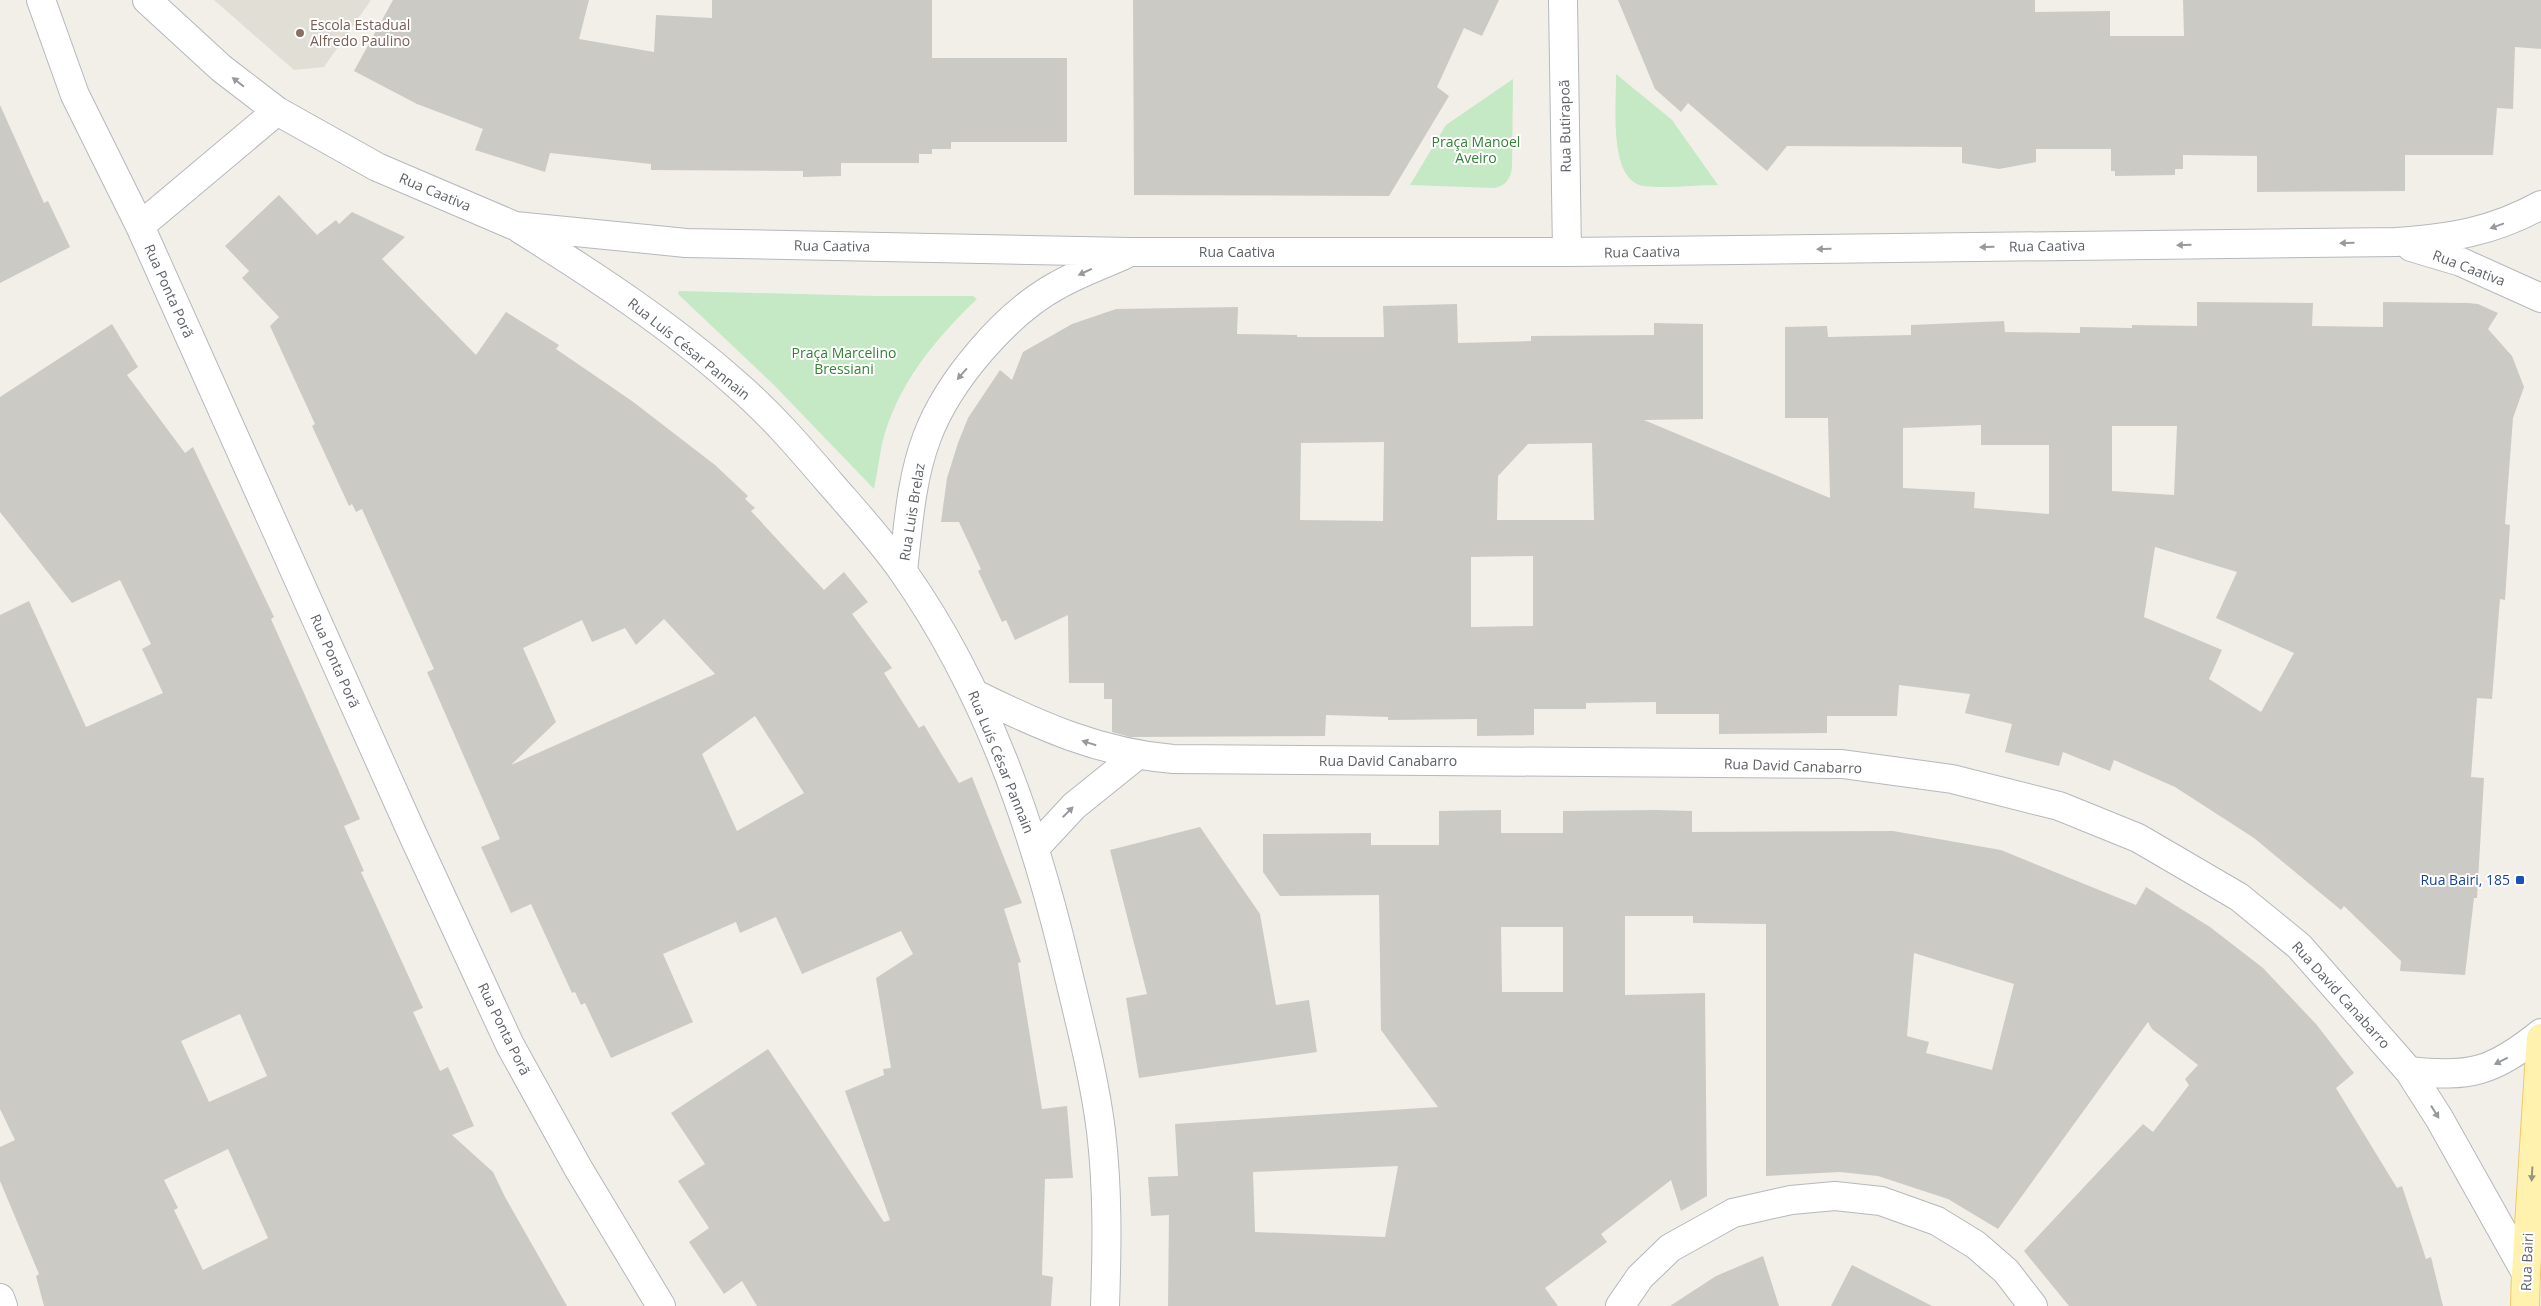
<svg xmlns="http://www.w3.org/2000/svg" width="2541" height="1306" font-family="'Open Sans',sans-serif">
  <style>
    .education { fill: #e1ded6 }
    .green { fill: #c5e8c5 }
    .building { fill: #cccac5; fill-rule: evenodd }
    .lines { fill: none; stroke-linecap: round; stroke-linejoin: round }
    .minor-casing { stroke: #b5b8bc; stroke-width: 30 }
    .major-casing { stroke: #f2c960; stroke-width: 30 }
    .minor { stroke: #fff; stroke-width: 28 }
    .major { stroke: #fff2af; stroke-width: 28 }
    .oneway { fill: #979a9d }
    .oneway2 { fill: #979581 }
    .education-dot { fill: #8d6e63; stroke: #fff; stroke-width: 2 }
    .transit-dot { fill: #1a4fb4; stroke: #fff; stroke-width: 2 }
    .labels { text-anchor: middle; stroke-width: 4; stroke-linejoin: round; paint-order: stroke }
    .education-label { font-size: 14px; fill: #785e54; stroke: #fff; text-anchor: start }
    .street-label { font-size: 14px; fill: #5f6368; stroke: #fff }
    .park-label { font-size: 14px; fill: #348238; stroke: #fff }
    .transit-label { font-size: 14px; fill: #164399; stroke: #fff; text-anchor: end }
  </style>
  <rect width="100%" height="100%" fill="#f1efe8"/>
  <path class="education" d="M214,0h157l-47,67 -30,3z"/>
  <path class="green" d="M1616,74l56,46 46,65c-24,0 -51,4 -74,1 -37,-5 -27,-85 -28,-112z
    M1513,79l-1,89c-2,11 -6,18 -18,20l-84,-3 36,-60z
    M679,291l197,5h97l4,3c-42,40 -81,87 -95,145 -3,15 -5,30 -8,45l-100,-104 -96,-91z"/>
  <path class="building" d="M393,0h196l-10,39 75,13 2,-37 56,3v-18h220v58h135v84h-116v7h-19v5h-13v9h-78v13l-38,1v-6l-152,-1v-6l-101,-11 -5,19 -70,-22 8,-21 -66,-25 -63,-33z
    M1133,0h366l-17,36 -18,-8 -27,59 12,9 -60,100 -255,-1z
    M1618,0h417v12l75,-1v25h74l-1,-36h358v49l-26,-2 -2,62 -16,-1 -4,47h-88v36l-148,1v-36l-74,-1v14h-8v6l-60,1v-5h-4v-22h-75v13l-37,7 -37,-6v-16l-175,-1 -20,25 -79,-68 -7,9 -26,-23z
    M0,105l44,98 4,-2 22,46 -70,36z
    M279,195l38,40 19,-15 3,4 13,-12 53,25 -23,22 94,96 30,-43 53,33 -3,4 76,52 83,64 33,31 -3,3 10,9 -4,3 73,79 20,-18 24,30 -16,12 40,54 -8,5 35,55 5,-3 35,58 13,-6 50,126 -18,6 17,53 -3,1 24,146 25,-3 4,49 2,23 -28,1 -3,96 11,2 -2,29h-294l-15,-25 -18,13 -35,-52 20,-14 -31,-47 27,-17 -34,-51 97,-64 116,173 6,-2 -45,-129 39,-16 -1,-6 8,-1 -15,-90 37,-24 -12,-23 -99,43 -26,-57 -36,16 -4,-11 -73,32 30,68 -82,36 -26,-55 -4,2 -6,-13 -3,1 -41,-89 -20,9 -30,-66 19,-8 -73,-167 7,-3 -72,-160 -6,3 -4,-8 -3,2 -37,-80 3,-2 -45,-98 9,-9 -37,-39 7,-7 -24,-25zM664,619l51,55 -204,91 45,-43 -33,-74 59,-28 10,22 33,-14 11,17zM755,716l49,77 -67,38 -35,-77z
    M2197,302l116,1 -1,23 71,1v-25l85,1 10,1 20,9 -10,16 24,27 12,31 -11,31 -8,106 5,1 -5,75 -5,-1 -8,100 -15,-1 -6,79 13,1 -7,120h-3l-9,77 -65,-4 1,-10 -57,-55 -3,4 -87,-72 -79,-51 -61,-27 -4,11 -47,-19 -4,14 -54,-14 7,-28 -47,-11 5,-19 -71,-9 -2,31h-70v17l-108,1v-20h-63v-12l-70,1v6h-52v26l-57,1v-17l-89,1v-3l-62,-2 -1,21 -195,1 -18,-5v-33h-8v-16h-35l-1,-68 -53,25 -9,-20 -4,2 -24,-51 3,-2 -22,-47h-18l6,-44 11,-35 10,-25 32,-48 12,10 11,-28 49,-28 44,-15 122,-2 -1,27 60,1v2h87l-1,-31 74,-2 1,39 73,-2v-5l123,-1v-12l49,1v95l-59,1 186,78 -2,-80h-43v-91l42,-1 1,11 83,-2v-10l93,-4 1,11 75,1v-6l52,1v-3l65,1zM1981,425v20h68v69l-75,-6 1,-16 -72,-4v-60zM2112,426h65l-3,69 -62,-4zM1384,442l-1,79 -83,-1 1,-77zM1592,443l2,77h-97l1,-44 30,-32zM2155,547l82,25 -21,46 78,35 -33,59 -52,-33 13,-29 -78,-33zM1533,556v70l-62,1v-70z
    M112,324l26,43 -11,8 58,78 8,-6 81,170 -3,2 89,200 -16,7 20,45 -3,1 62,136 -10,4 27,59 8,-4 26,59 -22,9 41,37 12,25 62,109h-523l-8,-30 3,-2 -39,-93v-34l15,-7 -15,-31v-494l29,-14 57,126 77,-34 -21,-44 9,-5 -31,-64 -48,23 -72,-91v-115zM240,1014l27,62 -58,26 -28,-61zM228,1149l40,89 -65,32 -29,-60 4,-2 -14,-28z
    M1501,810v23h62v-22l94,-1 35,1v21l201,-1 108,19 135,55 10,-18 64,40 53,41 53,56 38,49 -18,15 61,100 5,-2 24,73 5,-2 12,49h-374l-45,-55 119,-127 10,8 36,-47 -4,-6 13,-14 -46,-36 -4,-7 -150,207 -50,-30 -70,-23 -38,-4 -74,4v-252l-73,-1v-7h-68v79l80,-2 2,203 -26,15 -10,-31 -70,54 6,8 -62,46 13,18h-390l1,-91 -18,1 -3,-39 30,-1 -3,-52 263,-17 -57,-77 -2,-135 -99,1 -17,-24v-38l108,-1v12h68v-34zM1501,927h62v65h-61zM1914,953l100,31 -22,86 -66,-17 3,-11 -22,-6zM1398,1166l-13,71 -130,-5 -2,-60z
    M1200,827l60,87 16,91 33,-5 8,52 -178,26 -13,-80 21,-4 -37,-144z
    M1763,1256l16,50h-109l46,-30z
    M1852,1265l80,41h-101z"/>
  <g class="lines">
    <defs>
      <path id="minor" d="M41,0l34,95 65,131 272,607 98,212 68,123 83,138
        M147,0l74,68 56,43 100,56 138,59 171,17 444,9h437l829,-10c55,-4 96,-10 145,-37
        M1563,0l4,252
        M140,226l137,-115
        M520,229c75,47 150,96 216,155 35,30 64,64 94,99 25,29 52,58 74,90 81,116 128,250 161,387 13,55 29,115 36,171 7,58 6,117 4,175
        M2411,247l50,15 80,36
        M903,571c5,-44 8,-92 24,-134 21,-56 79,-124 131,-152 21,-12 44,-20 66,-30
        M975,694c65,32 125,59 198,65l669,5 110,15 107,27 79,32 101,59 60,49 110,125 30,47 87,155
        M1035,848l39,-42 62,-50
        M2409,1071c61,7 84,1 132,-38
        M0,1298l3,8
        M1620,1306l20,-29 30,-29 63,-35 58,-13 44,-4 46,5 56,20 39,24 30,26 27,35"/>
      <path id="major" d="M2525,1306l1,-33 15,-235"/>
    </defs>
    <use href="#minor" class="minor-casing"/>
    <use href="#major" class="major-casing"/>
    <use href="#minor" class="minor"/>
    <use href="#major" class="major"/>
  </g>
  <defs><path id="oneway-solid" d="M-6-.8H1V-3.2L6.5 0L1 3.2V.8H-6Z" transform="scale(1.25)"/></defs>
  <g class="oneway">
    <use href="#oneway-solid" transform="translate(238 82) rotate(-142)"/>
    <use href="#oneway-solid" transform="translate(2497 226) rotate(160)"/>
    <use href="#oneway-solid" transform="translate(2347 243) rotate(179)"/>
    <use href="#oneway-solid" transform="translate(2184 245) rotate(179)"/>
    <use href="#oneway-solid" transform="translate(1987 247) rotate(179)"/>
    <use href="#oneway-solid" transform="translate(1824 249) rotate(179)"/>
    <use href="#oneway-solid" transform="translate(1085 272) rotate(155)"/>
    <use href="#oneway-solid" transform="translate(962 374) rotate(131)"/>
    <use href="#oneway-solid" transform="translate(1089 743) rotate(-163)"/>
    <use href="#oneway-solid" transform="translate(1068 812) rotate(-45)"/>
    <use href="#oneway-solid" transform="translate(2501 1061) rotate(153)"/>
    <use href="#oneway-solid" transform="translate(2435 1112) rotate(58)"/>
  </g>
  <use class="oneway2" href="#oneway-solid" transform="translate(2532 1174) rotate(93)"/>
  <circle class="education-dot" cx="300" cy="33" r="5"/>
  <rect class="transit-dot" x="2515" y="875" width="10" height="10" rx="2.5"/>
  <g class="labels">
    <g class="education-label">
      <text x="310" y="30">Escola Estadual<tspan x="310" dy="16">Alfredo Paulino</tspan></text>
    </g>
    <g class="street-label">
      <text transform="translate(1565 126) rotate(-91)" y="5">Rua Butirapoã</text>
      <text transform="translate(435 192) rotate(23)" y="5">Rua Caativa</text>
      <text transform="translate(832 246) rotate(1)" y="5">Rua Caativa</text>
      <text transform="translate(2047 246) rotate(-1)" y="5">Rua Caativa</text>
      <text x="1237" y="257">Rua Caativa</text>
      <text transform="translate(1642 252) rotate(-1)" y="5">Rua Caativa</text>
      <text transform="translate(2469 268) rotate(21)" y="5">Rua Caativa</text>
      <text transform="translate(169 291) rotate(66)" y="5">Rua Ponta Porã</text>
      <text transform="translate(689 349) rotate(39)" y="5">Rua Luís César Pannain</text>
      <text transform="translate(912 512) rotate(-81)" y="5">Rua Luis Brelaz</text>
      <text transform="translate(335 661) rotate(66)" y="5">Rua Ponta Porã</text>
      <text x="1388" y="766">Rua David Canabarro</text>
      <text transform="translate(1001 762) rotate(68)" y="5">Rua Luís César Pannain</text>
      <text transform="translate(1793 766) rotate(2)" y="5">Rua David Canabarro</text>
      <text transform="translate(2341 995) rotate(48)" y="5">Rua David Canabarro</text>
      <text transform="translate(504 1029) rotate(64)" y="5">Rua Ponta Porã</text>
      <text transform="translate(2527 1262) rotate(-88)" y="5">Rua Bairi</text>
    </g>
    <g class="park-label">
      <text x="1476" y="147">Praça Manoel<tspan x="1476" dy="16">Aveiro</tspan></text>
      <text x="844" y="358">Praça Marcelino<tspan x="844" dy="16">Bressiani</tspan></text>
    </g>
    <g class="transit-label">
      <text x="2510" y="885">Rua Bairi, 185</text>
    </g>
  </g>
</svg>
